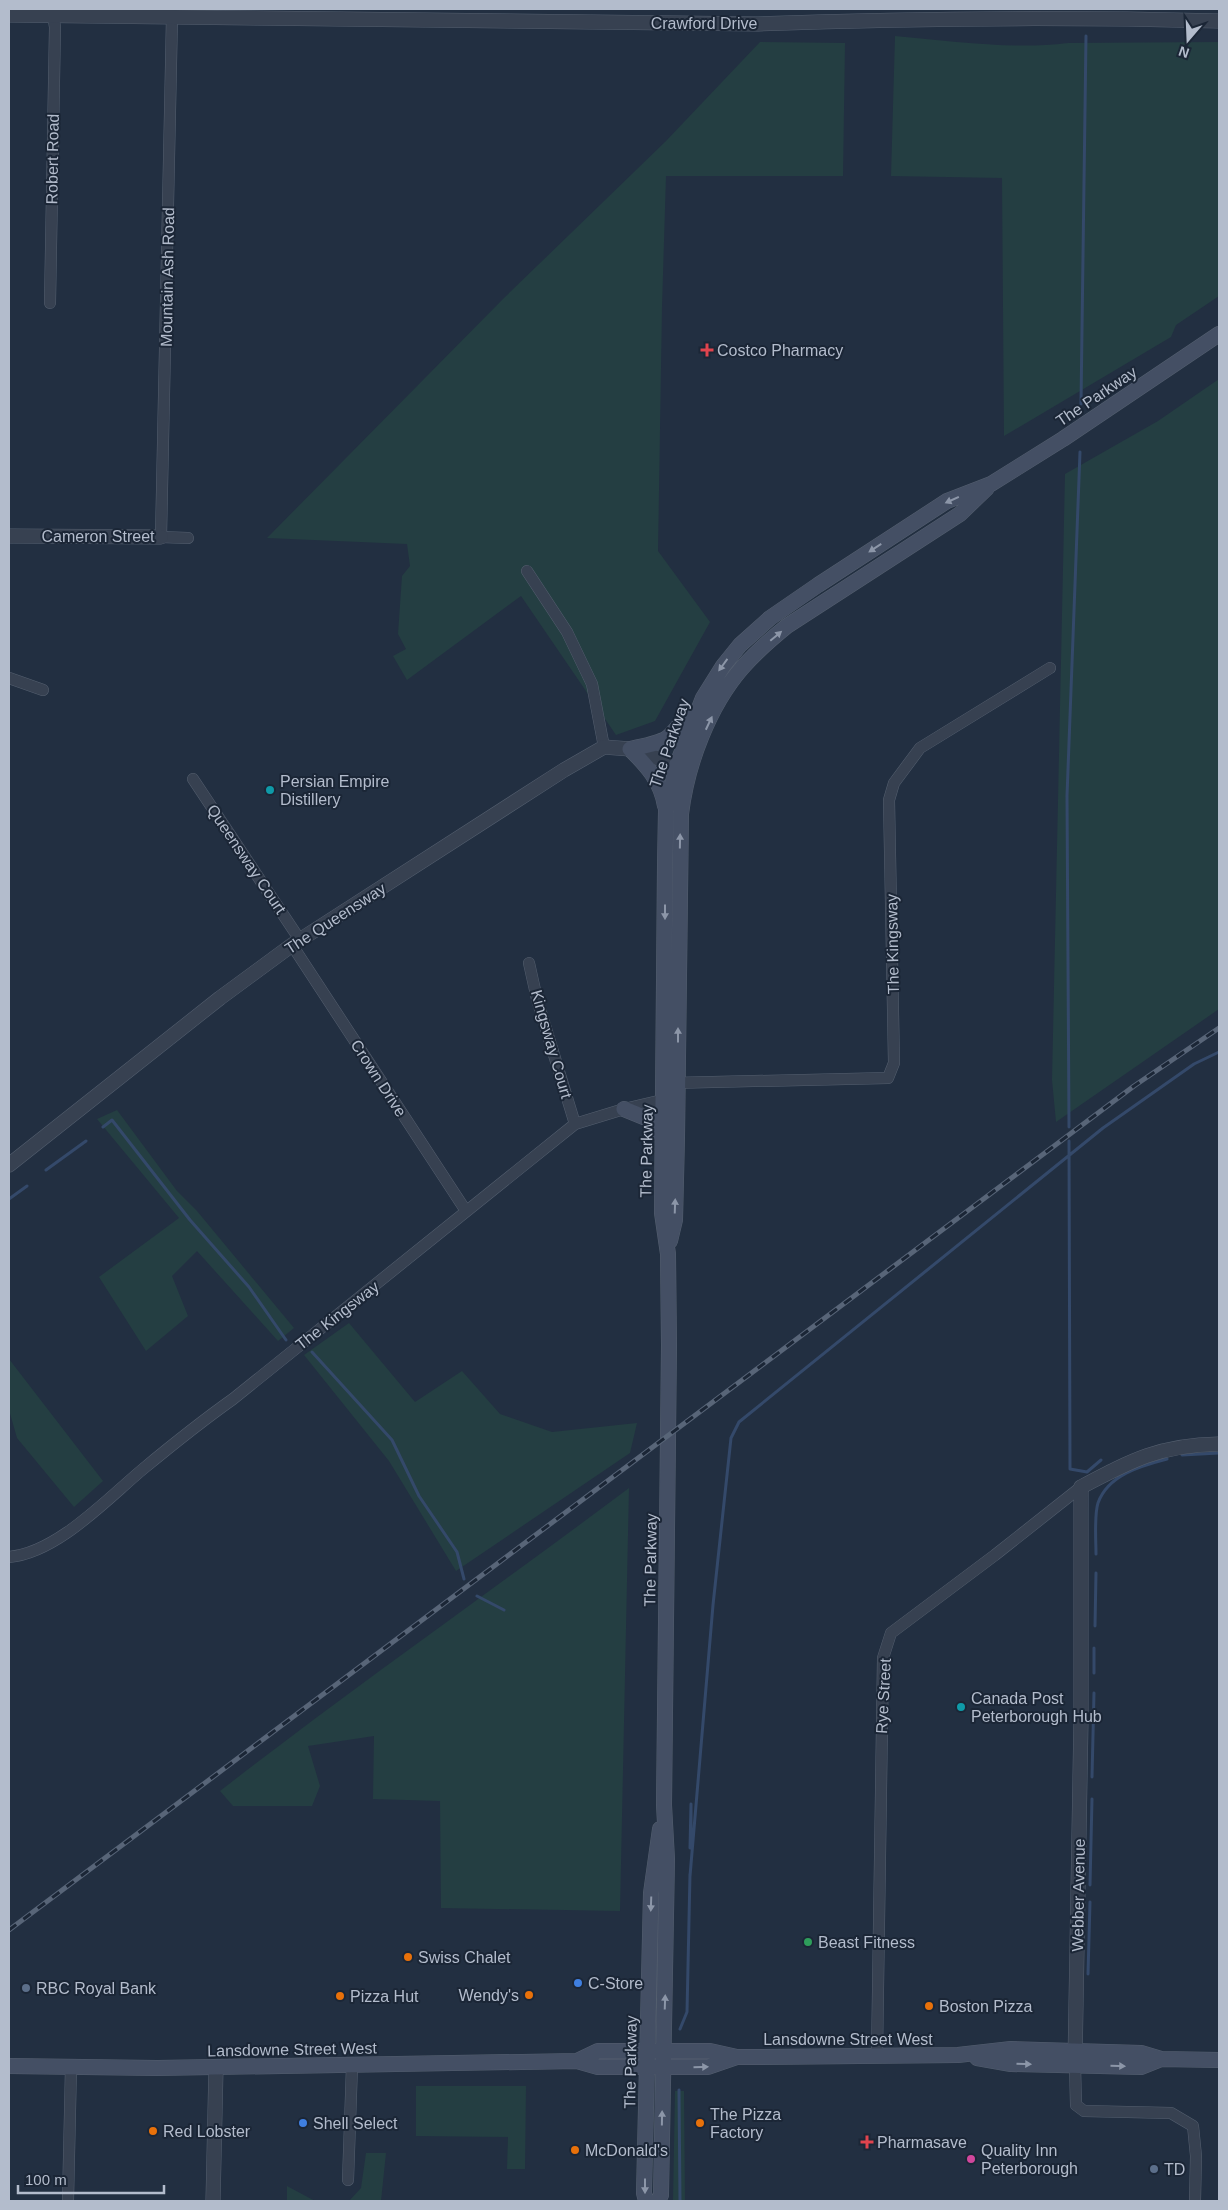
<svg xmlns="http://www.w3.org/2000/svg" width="1228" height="2210" font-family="Arial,sans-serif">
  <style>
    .green { fill: #243e42 }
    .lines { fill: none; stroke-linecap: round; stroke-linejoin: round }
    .stream { stroke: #34496a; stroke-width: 3 }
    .minor-casing { stroke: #545f6f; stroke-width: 12 }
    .tertiary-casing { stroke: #545f6f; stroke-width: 15 }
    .secondary-casing { stroke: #545f6f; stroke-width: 16 }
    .minor { stroke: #374151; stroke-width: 11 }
    .tertiary { stroke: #374151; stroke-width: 14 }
    .secondary { stroke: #444f64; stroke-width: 15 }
    .rail-casing { stroke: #586578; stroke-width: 5 }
    .rail { stroke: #1b2636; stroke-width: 3; stroke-dasharray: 9; stroke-linecap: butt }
    .oneway { fill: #8c96a8 }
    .health-dot { fill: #e0444e; stroke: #1b2636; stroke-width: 2 }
    .culture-dot { fill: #0f9aa8; stroke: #1b2636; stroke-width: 2 }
    .leisure-dot { fill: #2e9e5b; stroke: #1b2636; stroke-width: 2 }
    .food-dot { fill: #e8710a; stroke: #1b2636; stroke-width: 2 }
    .shop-dot { fill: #3f7fe0; stroke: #1b2636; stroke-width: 2 }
    .service-dot { fill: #5c6f8a; stroke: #1b2636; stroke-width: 2 }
    .hotel-dot { fill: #d1479c; stroke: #1b2636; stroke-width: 2 }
    .labels { text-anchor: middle; stroke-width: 4; stroke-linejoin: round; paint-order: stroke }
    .street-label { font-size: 16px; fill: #b3bccc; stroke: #1b2636 }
    .poi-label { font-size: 16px; fill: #b3bccc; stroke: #1b2636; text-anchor: start }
  </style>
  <rect width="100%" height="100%" fill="#222f41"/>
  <path class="green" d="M895,36c58,5 116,14 173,7l151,-1v254l-43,29 -5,12 -167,99 -2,-258 -111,-2z
    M760,42l85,1 -2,133h-177l-4,131 -4,244 52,71 -55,99 -39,14 -95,-139 -114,84 -14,-24 13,-7 -8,-15 4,-58 8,-10 -3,-22 -140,-6 237,-240 162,-157z
    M1219,379v630l-163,113 -4,-42 13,-606 93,-53z
    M117,1110l60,81 20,20 97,117 -16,13 -81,-90 -25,25 16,40 -42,35 -47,-74 80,-59 -82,-99z
    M349,1323l66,79 47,-31 38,43 52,18 85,-9 -7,30 -174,118 -67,-110 -85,-106z
    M9,1359l94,122 -29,26 -57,-69 -8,-28z
    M629,1488l-9,423 -179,-3 -1,-107 -67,-2 1,-63 -66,10 12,40 -8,20h-79l-13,-15c134,-104 273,-201 409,-303z
    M416,2086h110l-1,83h-18l1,-32 -92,-1z
    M675,2091h9l1,110h-12z
    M366,2153h20l-5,48h-32l12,-13z
    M287,2185v1l28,15h-28z"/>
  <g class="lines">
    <path class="stream" d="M1081,404l5,-368
      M103,1127l9,-7 78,100 59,67 37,53
      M1069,1127l-2,-331 13,-344
      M1069,1141l1,328 17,3 14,-12
      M46,1170l40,-29
      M9,1199l18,-13
      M312,1352l80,88 27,56 38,56 7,27
      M1182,1455l37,-2
      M1096,1554c0,-13 -2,-39 2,-51 10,-28 42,-37 69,-44
      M477,1596l27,14
      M1095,1626l1,-53
      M1094,1673v-25
      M1092,1777l2,-84
      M690,1848l1,-44v44
      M690,1876l23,-271 18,-167 8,-16 364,-294 91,-64 25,-12
      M1090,1885l2,-86
      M1088,1974l2,-72
      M680,2029l7,-17 3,-138
      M679,2090l1,111"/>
    <defs>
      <path id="minor" d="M172,17l-11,520 27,1
        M50,303l5,-276 -3,-18
        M527,571l40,61 25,52 12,63
        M9,678l34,12
        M193,779l107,161
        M292,945l174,266
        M529,963l8,36 38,125
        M671,1083l217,-5 6,-15 -5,-263 5,-17 26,-35 130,-80
        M9,1557c48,-4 98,-58 134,-88 29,-24 59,-48 90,-70l342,-275 49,-15 47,-11
        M877,2056l6,-398 8,-25 104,-78 86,-68
        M1075,2065l1,40 8,6 87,2 22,13 3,30 -1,45
        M348,2180l4,-114
        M68,2201l3,-134"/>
      <path id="tertiary" d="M9,15l749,9c154,-6 307,-7 461,-3
        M9,536l152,1
        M9,1165l211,-167 72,-53 272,-175 40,-23 26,2 57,19
        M1075,2062l6,-342v-233c51,-27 79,-42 138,-43
        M213,2201l3,-133"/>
      <path id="secondary" d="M630,749c37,-8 37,-6 59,-37
        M630,749c17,17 31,32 35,57
        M624,1109l27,11 12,18
        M670,1241l5,-21 2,-82 4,-324c6,-50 28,-108 61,-146 14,-16 29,-29 45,-42l173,-112 27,-26
        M977,2058l34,6 130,3 20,-8
        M577,2061l21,-10h112l27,6h16l205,-2 53,-6 130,4 20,6 58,1
        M9,2066l148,2 420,-7 21,6h110l29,-10
        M646,2201l-2,-8 7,-300 9,-64
        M658,2201l3,-6 6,-336 -3,-54 5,-460 -1,-91 -6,-41 3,-349 1,-53 11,-47 26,-66 20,-32 17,-21 30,-27 48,-33 129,-84 44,-17 72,-45 156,-105"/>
    </defs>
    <use href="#minor" class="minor-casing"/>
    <use href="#tertiary" class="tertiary-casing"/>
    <use href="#secondary" class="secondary-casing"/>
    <use href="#minor" class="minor"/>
    <use href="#tertiary" class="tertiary"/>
    <use href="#secondary" class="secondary"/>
    <defs>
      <path id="rail" d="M9,1930l1125,-844 85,-58"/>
    </defs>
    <use href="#rail" class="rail-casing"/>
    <use href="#rail" class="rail"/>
  </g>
  <defs><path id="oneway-solid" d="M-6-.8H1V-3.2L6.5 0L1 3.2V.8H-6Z" transform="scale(1.25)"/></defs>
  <g class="oneway">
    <use href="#oneway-solid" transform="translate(952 500) rotate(156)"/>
    <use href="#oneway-solid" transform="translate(875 548) rotate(147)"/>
    <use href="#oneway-solid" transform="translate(776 636) rotate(-40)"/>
    <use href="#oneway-solid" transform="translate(723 665) rotate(126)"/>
    <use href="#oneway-solid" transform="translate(709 723) rotate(-65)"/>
    <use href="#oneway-solid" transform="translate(680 841) rotate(-89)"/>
    <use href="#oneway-solid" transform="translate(665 912) rotate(90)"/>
    <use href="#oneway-solid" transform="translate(678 1035) rotate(-90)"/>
    <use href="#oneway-solid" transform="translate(675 1206) rotate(-88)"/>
    <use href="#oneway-solid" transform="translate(651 1904) rotate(92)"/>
    <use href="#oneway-solid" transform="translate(665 2002) rotate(-88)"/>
    <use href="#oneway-solid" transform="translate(1024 2064) rotate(1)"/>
    <use href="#oneway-solid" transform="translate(1118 2066) rotate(1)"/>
    <use href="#oneway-solid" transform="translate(701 2067) rotate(-2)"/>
    <use href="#oneway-solid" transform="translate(662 2118) rotate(-89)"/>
    <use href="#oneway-solid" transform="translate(645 2186) rotate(90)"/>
  </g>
  <g class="health-dot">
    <path d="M704.5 342.5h5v5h5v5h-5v5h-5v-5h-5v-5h5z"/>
    <path d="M864.5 2134.5h5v5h5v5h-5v5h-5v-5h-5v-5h5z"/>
  </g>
  <g class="culture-dot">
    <circle cx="270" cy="790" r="5"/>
    <circle cx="961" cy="1707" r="5"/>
  </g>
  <circle class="leisure-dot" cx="808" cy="1942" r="5"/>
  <g class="food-dot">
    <circle cx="408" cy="1957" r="5"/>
    <circle cx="529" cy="1995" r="5"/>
    <circle cx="340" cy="1996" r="5"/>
    <circle cx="929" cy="2006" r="5"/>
    <circle cx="700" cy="2123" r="5"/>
    <circle cx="153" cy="2131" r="5"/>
    <circle cx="575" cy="2150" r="5"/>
  </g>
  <g class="shop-dot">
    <circle cx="578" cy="1983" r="5"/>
    <circle cx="303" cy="2123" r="5"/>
  </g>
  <g class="service-dot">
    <circle cx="26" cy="1988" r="5"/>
    <circle cx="1154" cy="2169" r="5"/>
  </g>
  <circle class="hotel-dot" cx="971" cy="2159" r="5"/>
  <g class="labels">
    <g class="street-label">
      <text x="704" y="29">Crawford Drive</text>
      <text transform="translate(52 159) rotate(-89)" y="6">Robert Road</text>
      <text transform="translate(167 277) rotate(-89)" y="6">Mountain Ash Road</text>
      <text transform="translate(1096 396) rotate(-34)" y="6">The Parkway</text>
      <text x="98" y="542">Cameron Street</text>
      <text transform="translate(669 743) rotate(-71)" y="6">The Parkway</text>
      <text transform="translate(247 859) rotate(56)" y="6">Queensway Court</text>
      <text transform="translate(335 918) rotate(-33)" y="6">The Queensway</text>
      <text transform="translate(892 944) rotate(-91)" y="6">The Kingsway</text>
      <text transform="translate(552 1044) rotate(74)" y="6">Kingsway Court</text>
      <text transform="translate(379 1078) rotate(57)" y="6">Crown Drive</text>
      <text transform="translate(646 1151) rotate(-89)" y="6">The Parkway</text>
      <text transform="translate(337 1315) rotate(-38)" y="6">The Kingsway</text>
      <text transform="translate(650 1560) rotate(-89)" y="6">The Parkway</text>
      <text transform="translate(883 1696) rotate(-87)" y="6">Rye Street</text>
      <text transform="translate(1078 1895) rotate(-89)" y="6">Webber Avenue</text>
      <text x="848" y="2045">Lansdowne Street West</text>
      <text transform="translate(292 2049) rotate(-1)" y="6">Lansdowne Street West</text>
      <text transform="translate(630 2062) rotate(-89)" y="6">The Parkway</text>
    </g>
    <g class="poi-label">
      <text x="717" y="356">Costco Pharmacy</text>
      <text x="280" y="787">Persian Empire<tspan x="280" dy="18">Distillery</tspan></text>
      <text x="971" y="1704">Canada Post<tspan x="971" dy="18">Peterborough Hub</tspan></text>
      <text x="818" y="1948">Beast Fitness</text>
      <text x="418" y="1963">Swiss Chalet</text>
      <text x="588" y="1989">C-Store</text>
      <text x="36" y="1994">RBC Royal Bank</text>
      <text x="519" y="2001" text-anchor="end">Wendy's</text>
      <text x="350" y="2002">Pizza Hut</text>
      <text x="939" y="2012">Boston Pizza</text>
      <text x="710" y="2120">The Pizza<tspan x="710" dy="18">Factory</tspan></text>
      <text x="313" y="2129">Shell Select</text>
      <text x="163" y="2137">Red Lobster</text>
      <text x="877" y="2148">Pharmasave</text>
      <text x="585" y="2156">McDonald's</text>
      <text x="981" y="2156">Quality Inn<tspan x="981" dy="18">Peterborough</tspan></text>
      <text x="1164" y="2175">TD</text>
    </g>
  </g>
  <rect width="1228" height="2210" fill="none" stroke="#b3bccc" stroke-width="20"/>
  <g transform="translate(1188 40) rotate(199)" stroke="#1b2636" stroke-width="4" paint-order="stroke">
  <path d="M0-4L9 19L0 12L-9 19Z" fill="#b3bccc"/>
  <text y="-8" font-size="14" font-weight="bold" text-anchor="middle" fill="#b3bccc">N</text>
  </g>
  <path d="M18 2185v8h146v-8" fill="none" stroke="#b3bccc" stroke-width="2.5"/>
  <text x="25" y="2185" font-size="15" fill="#b3bccc" stroke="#1b2636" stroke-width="4" paint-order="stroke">100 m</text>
</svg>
